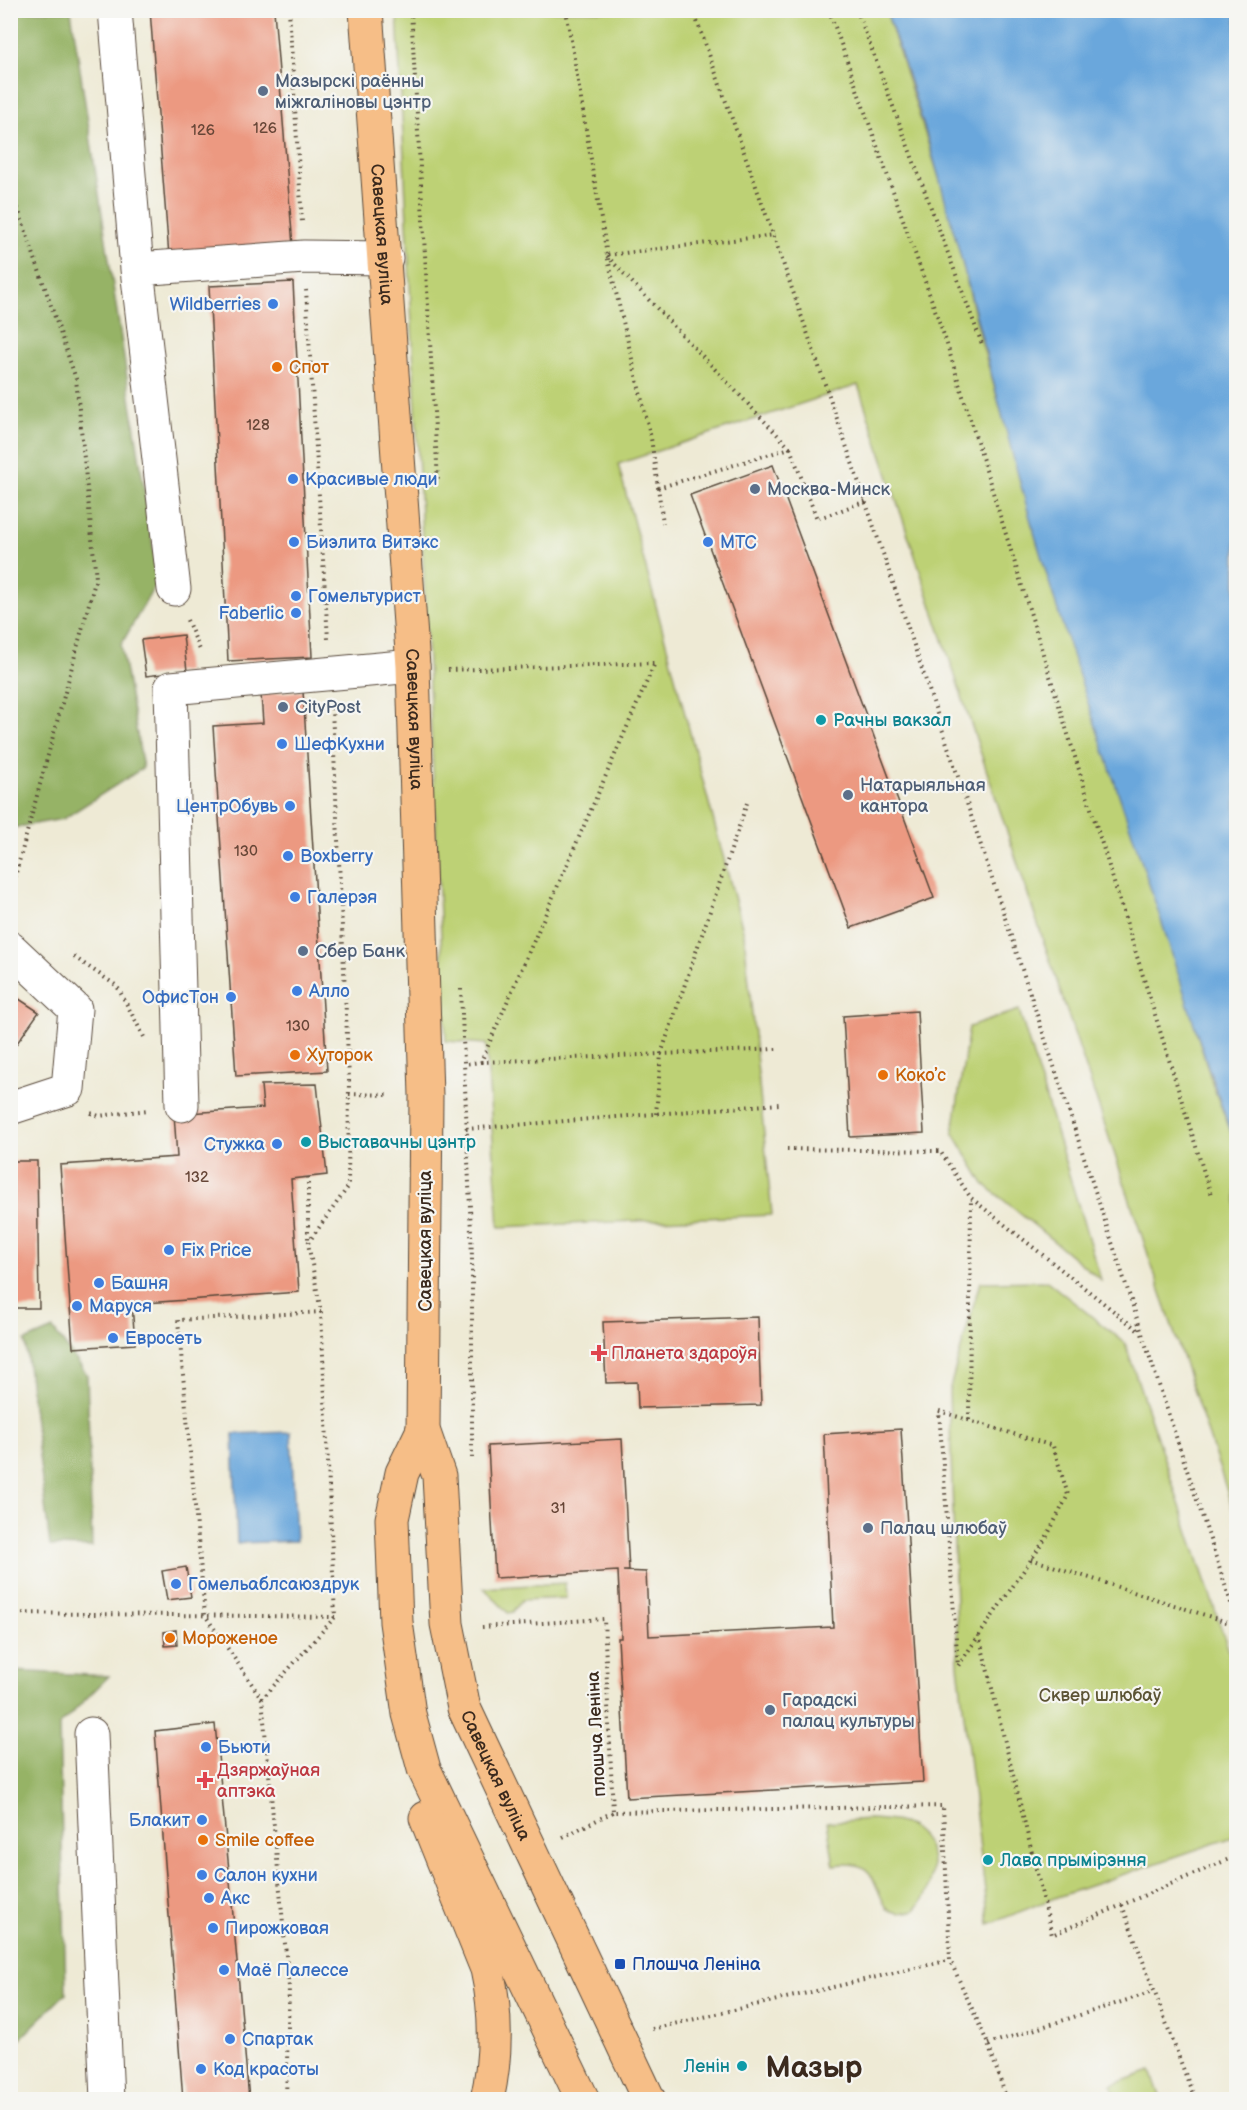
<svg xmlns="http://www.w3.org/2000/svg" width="1247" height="2110" font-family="'Balsamiq Sans',sans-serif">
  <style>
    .green { fill: #bdd174; stroke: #7c7e49; stroke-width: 1.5 }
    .forest { fill: #96b366; stroke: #686e42; stroke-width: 1.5 }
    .water { fill: #6ba7dc; stroke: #53687d; stroke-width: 1.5 }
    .building { fill: #ec9981 }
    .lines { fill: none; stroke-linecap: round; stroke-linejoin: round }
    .minor-casing { stroke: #564739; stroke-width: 35 }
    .major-casing { stroke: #564739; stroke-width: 35 }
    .path { stroke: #564739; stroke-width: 4; stroke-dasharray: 1.5 4.5; stroke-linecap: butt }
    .minor { stroke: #fff; stroke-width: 33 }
    .major { stroke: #f6be87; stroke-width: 33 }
    .service-dot { fill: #5c6f8a; stroke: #f6f6f2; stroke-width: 2 }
    .shop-dot { fill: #3f7fe0; stroke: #f6f6f2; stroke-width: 2 }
    .food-dot { fill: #e8710a; stroke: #f6f6f2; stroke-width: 2 }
    .culture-dot { fill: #0f9aa8; stroke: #f6f6f2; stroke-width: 2 }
    .health-dot { fill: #e0444e; stroke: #f6f6f2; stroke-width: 2 }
    .transit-dot { fill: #1a4fb4; stroke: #f6f6f2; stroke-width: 2 }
    .labels { text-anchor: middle; stroke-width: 4.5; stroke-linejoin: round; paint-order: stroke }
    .number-label { font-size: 15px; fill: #674637 }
    .service-label { font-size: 18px; fill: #4e5e75; stroke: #f6f6f2; text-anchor: start }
    .street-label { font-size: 18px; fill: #3b2a1e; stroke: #f6f6f2 }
    .shop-label { font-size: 18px; fill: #366cbe; stroke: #f6f6f2; text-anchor: start }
    .food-label { font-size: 18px; fill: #c56008; stroke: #f6f6f2; text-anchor: start }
    .culture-label { font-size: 18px; fill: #0d838f; stroke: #f6f6f2; text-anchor: start }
    .health-label { font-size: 18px; fill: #be3a42; stroke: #f6f6f2; text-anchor: start }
    .park-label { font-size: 18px; fill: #5c5434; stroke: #f6f6f2 }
    .transit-label { font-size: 18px; fill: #164399; stroke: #f6f6f2; text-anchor: start }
    .town-label { font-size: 30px; font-weight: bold; fill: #3b2a1e; stroke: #f6f6f2 }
  </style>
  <rect width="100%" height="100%" fill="#f6f6f2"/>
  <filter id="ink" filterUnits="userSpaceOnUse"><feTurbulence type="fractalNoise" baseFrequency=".0167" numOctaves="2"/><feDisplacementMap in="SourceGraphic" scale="12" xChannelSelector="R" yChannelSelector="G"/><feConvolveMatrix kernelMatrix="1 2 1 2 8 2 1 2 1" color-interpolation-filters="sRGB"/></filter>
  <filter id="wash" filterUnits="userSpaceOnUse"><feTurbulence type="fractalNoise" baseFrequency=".008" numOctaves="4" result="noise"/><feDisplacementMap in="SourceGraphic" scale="24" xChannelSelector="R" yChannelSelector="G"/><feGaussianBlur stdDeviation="1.35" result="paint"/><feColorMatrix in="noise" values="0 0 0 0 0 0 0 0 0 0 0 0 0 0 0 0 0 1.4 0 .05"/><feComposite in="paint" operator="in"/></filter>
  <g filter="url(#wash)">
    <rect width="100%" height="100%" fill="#eeead5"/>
    <path class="green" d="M397,11h489l63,198 33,135 74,260 120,360 37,122 23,59v373l-378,-1133 -240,79 126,470 28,281 -273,12 -13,-183 -40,-3z
      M1019,1010l82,270 -117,-96 -31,-52 16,-105z
      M1047,1281l78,62 111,329v164l-179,61 -68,27 -31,-259 -9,-274 31,-109z
      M565,1583l1,15 -44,2 -9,12 -5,1 -24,-25z
      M870,1819c14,1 30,1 42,9 29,19 24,61 2,83l-15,2 -11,-3c-18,-29 -11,-51 -54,-45l-7,-43z
      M1151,2071l10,28h-56l11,-3 -4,-11z"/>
    <path class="forest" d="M11,11h60l87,569 -37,65 22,123 -80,51 -52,9z
      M53,1329l34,46 5,172 -42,-1 -25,-205z
      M11,1671l98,5 -50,50 7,267 -55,55z"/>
    <path class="water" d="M886,11h350v1134c-32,-82 -55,-166 -83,-249 -43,-130 -90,-260 -127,-392 -46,-165 -82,-332 -140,-493z
      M291,1432l5,109 -59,2 -4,-109z"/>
    <g id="blocks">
      <path class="building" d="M150,10h124l19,236 -124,10z
        M293,282l19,375 -84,4 -19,-375z
        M773,465l161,433 -83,30 -161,-433z
        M183,635l4,36 -41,5 -5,-36z
        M303,691l24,380 -91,5 -23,-350 50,-3 -2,-29z
        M10,993l29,19 -24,34 -5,-4z
        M917,1011l7,122 -74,4 -7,-121z
        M317,1084l10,91 -36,4 8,113 -167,12 3,40 -62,4 -13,-183 117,-8 -3,-43 89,-6 -2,-23z
        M10,1161h27l2,147h-29z
        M758,1317l3,88 -123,3 -1,-26 -31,1 -3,-61z
        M901,1429l22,353 -296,16 -9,-160h3l-3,-67 -123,7 -7,-132 134,-7 7,132h-6l23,1 3,64 184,-9 -9,-193z
        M186,1567l5,30 -24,3 -5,-29z
        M176,1630l1,15 -12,1 -1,-14z
        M215,1724l15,157 19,219h-66l-28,-369z"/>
    </g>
  </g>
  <g filter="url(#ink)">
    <use href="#blocks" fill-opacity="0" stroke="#564739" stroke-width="1.5"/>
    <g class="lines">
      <defs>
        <path id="minor" d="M115,10l22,259 167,-12 82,1
          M137,269l37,320
          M10,948l65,61 -7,80 -58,19
          M182,1105l-11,-417 242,-22
          M91,1734l16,366"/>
        <g id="major">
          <path id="s1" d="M366,10l47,656 13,430 -3,334 16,46 8,148 17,84 185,392"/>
          <path d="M423,1430l-21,43 -10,46 4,103 13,92 15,55 159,331"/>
          <path d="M426,1818l61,151c10,45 10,86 0,131"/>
        </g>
      </defs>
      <use href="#minor" class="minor-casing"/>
      <use href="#major" class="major-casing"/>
      <path class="path" d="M289,10l13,212
        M411,10l27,471
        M566,10l41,245 44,183 12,85
        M693,10c193,533 365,1072 543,1608
        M829,10l116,328 266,857
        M857,10l125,334
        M10,185l66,194 20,199 -86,317
        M608,255l167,-20
        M607,256l183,192 -132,40
        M306,290l22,349
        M790,448l27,71 49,-18
        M187,620l14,32
        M448,670l207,-7 -174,399 -17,2
        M74,957l43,29 27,51
        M461,989l11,268v201
        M481,1062l296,-13
        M349,1094l41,1
        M91,1113l8,3 49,-6
        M656,1114l5,-60 86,-251
        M466,1129l313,-25
        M787,1149l153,2 31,47 169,134
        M308,1177v66
        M939,1411l114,35 15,49 -22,43 -88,128z
        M969,1420l2,-222
        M1031,1559l205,66
        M10,1613l325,4
        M482,1627l122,-8 9,193 330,-6 7,154 38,84 19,56
        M979,1635l73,300 184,-79
        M262,1699l-57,-84 -27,-295 143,-8
        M563,1837l50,-25
        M1122,1905l73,195
        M652,2029l298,-69
        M988,2044l165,-52
        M286,2100l3,-113 -27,-288 73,-82 -14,-305 -13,-69 40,-56 1,-108 -17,-370"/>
      <use href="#minor" class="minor"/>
      <use href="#major" class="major"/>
    </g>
  </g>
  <g class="service-dot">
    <circle cx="263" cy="91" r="6"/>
    <circle cx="755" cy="489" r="6"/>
    <circle cx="283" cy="707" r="6"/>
    <circle cx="848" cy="795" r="6"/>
    <circle cx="303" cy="951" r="6"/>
    <circle cx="868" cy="1528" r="6"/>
    <circle cx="770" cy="1710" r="6"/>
  </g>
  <g class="shop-dot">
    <circle cx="273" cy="304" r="6"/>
    <circle cx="293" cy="479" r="6"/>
    <circle cx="294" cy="542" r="6"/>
    <circle cx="708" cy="542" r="6"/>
    <circle cx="296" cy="596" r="6"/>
    <circle cx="296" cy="613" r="6"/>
    <circle cx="282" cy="744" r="6"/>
    <circle cx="290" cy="806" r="6"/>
    <circle cx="288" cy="856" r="6"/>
    <circle cx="295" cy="897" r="6"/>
    <circle cx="297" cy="991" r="6"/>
    <circle cx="231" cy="997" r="6"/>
    <circle cx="277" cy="1144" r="6"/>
    <circle cx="169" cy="1250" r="6"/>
    <circle cx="99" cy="1283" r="6"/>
    <circle cx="77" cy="1306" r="6"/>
    <circle cx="113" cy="1338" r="6"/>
    <circle cx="176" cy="1584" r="6"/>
    <circle cx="206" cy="1747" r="6"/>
    <circle cx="202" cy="1820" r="6"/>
    <circle cx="202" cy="1875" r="6"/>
    <circle cx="209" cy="1898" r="6"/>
    <circle cx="213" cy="1928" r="6"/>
    <circle cx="224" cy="1970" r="6"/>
    <circle cx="230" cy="2039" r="6"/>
    <circle cx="201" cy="2069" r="6"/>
  </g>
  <g class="food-dot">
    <circle cx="277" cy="367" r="6"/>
    <circle cx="295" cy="1055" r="6"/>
    <circle cx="883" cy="1075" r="6"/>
    <circle cx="170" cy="1638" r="6"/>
    <circle cx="203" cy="1840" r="6"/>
  </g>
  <g class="culture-dot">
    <circle cx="821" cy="720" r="6"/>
    <circle cx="306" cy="1142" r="6"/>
    <circle cx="988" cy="1860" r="6"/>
    <circle cx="742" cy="2066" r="6"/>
  </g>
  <g class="health-dot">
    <path d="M596 1344h6v6h6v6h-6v6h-6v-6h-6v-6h6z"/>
    <path d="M202 1771h6v6h6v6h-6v6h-6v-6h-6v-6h6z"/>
  </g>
  <rect class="transit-dot" x="614" y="1958" width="12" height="12" rx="3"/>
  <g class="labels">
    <g class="number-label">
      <text x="265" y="133">126</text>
      <text x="203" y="135">126</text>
      <text x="258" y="430">128</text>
      <text x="246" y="856">130</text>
      <text x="298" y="1031">130</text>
      <text x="197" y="1182">132</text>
      <text x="558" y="1513">31</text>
    </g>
    <g class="service-label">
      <text x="275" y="87">Мазырскі раённы<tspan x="275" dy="21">міжгаліновы цэнтр</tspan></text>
      <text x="767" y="495">Москва-Минск</text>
      <text x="295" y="713">CityPost</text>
      <text x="860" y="791">Натарыяльная<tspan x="860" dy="21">кантора</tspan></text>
      <text x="315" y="957">Сбер Банк</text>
      <text x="880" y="1534">Палац шлюбаў</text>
      <text x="782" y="1706">Гарадскі<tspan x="782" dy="21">палац культуры</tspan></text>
    </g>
    <g class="street-label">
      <text dy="6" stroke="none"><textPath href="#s1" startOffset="225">Савецкая вуліца</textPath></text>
      <text dy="6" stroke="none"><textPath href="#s1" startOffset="711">Савецкая вуліца</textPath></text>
      <text transform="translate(425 1241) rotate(-90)" y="6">Савецкая вуліца</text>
      <text transform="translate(596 1734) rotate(-93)" y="6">плошча Леніна</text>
      <text dy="6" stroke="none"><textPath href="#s1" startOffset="1779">Савецкая вуліца</textPath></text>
    </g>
    <g class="shop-label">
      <text x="261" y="310" text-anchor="end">Wildberries</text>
      <text x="305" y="485">Красивые люди</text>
      <text x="306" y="548">Биэлита Витэкс</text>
      <text x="720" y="548">МТС</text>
      <text x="308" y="602">Гомельтурист</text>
      <text x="284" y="619" text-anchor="end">Faberlic</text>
      <text x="294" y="750">ШефКухни</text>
      <text x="278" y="812" text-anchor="end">ЦентрОбувь</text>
      <text x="300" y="862">Boxberry</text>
      <text x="307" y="903">Галерэя</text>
      <text x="309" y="997">Алло</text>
      <text x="219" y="1003" text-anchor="end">ОфисТон</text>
      <text x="265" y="1150" text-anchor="end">Стужка</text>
      <text x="181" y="1256">Fix Price</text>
      <text x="111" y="1289">Башня</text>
      <text x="89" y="1312">Маруся</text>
      <text x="125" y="1344">Евросеть</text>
      <text x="188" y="1590">Гомельаблсаюздрук</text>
      <text x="218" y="1753">Бьюти</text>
      <text x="190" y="1826" text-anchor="end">Блакит</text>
      <text x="214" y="1881">Салон кухни</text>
      <text x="221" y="1904">Акс</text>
      <text x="225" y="1934">Пирожковая</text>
      <text x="236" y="1976">Маё Палессе</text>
      <text x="242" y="2045">Спартак</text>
      <text x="213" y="2075">Код красоты</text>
    </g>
    <g class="food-label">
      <text x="289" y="373">Спот</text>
      <text x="307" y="1061">Хуторок</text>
      <text x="895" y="1081">Кокоʼс</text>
      <text x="182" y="1644">Мороженое</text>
      <text x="215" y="1846">Smile coffee</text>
    </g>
    <g class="culture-label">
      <text x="833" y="726">Рачны вакзал</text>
      <text x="318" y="1148">Выставачны цэнтр</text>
      <text x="1000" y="1866">Лава прымірэння</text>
      <text x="730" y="2072" text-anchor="end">Ленін</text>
    </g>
    <g class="health-label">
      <text x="611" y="1359">Планета здароўя</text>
      <text x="217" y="1776">Дзяржаўная<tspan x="217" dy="21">аптэка</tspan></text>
    </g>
    <g class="park-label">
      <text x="1100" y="1701">Сквер шлюбаў</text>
    </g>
    <g class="transit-label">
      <text x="632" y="1970">Плошча Леніна</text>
    </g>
    <g class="town-label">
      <text x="814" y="2077">Мазыр</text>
    </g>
  </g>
  <rect width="1247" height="2110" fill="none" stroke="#f6f6f2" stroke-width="36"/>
</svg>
